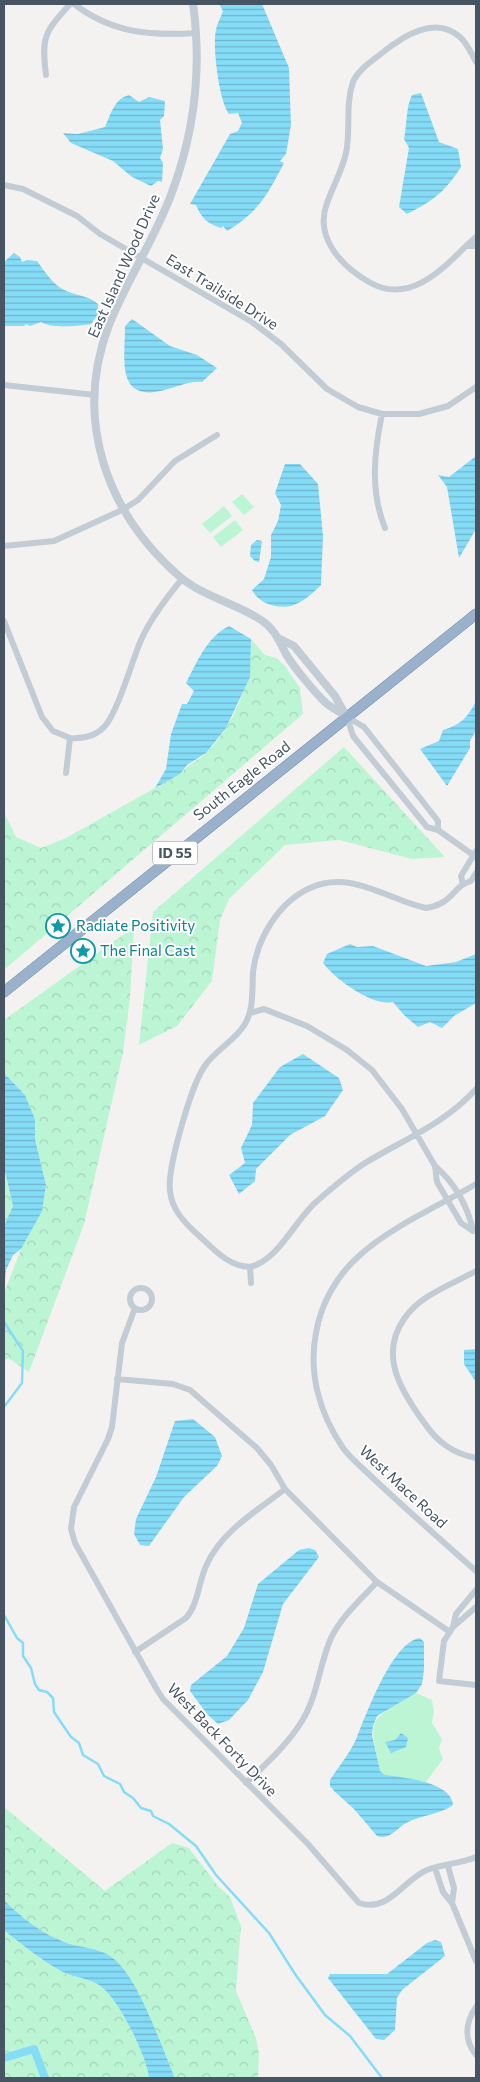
<svg xmlns="http://www.w3.org/2000/svg" width="480" height="2082" font-family="Commissioner,sans-serif">
  <style>
    .green { fill: #bcf5d4 }
    .forest { fill: url(#forest-crowns) }
    .water { fill: url(#water-rules) }
    .lines { fill: none; stroke-linecap: round; stroke-linejoin: round }
    .stream { stroke: #85dcf7; stroke-width: 2.5 }
    .canal { stroke: #85dcf7; stroke-width: 8 }
    .trunk-casing { stroke: #6f8db2; stroke-width: 11 }
    .minor { stroke: #c1ccd5; stroke-width: 6 }
    .tertiary { stroke: #c1ccd5; stroke-width: 8 }
    .trunk { stroke: #9ab1cc; stroke-width: 10 }
    .labels { text-anchor: middle; stroke-width: 4; stroke-linejoin: round; paint-order: stroke }
    .shield { fill: #fff; stroke: #7e8791; stroke-width: 1 }
    .shield-label { font-size: 14px; font-weight: bold; fill: #475462 }
    .street-label { font-size: 15px; fill: #475462; stroke: #fff }
    .culture-label { font-size: 15px; fill: #0d838f; stroke: #fff; text-anchor: start }
  </style>
  <defs>
    <pattern id="forest-crowns" width="20" height="18" patternUnits="userSpaceOnUse" patternTransform="scale(1.25)"><rect width="20" height="18" fill="#bcf5d4"/><path d="M2 6a3 3 0 1 1 6 0M12 15a3 3 0 1 1 6 0" fill="none" stroke="#a3d4b9"/></pattern>
    <pattern id="water-rules" width="6" height="5" patternUnits="userSpaceOnUse" patternTransform="scale(1.25)"><rect width="6" height="5" fill="#85dcf7"/><path d="M0 2.5h6" fill="none" stroke="#6fb5cb"/></pattern>
  </defs>
  <rect width="100%" height="100%" fill="#f4f2f1"/>
  <path class="green" d="M242,494l12,13 -10,8 -12,-13z
    M224,506l8,10 -22,17 -8,-9z
    M235,520l8,10 -22,17 -8,-10z
    M416,1693l16,7 2,12 -2,11 10,16 -3,9 4,11 -17,23 -41,-7 -5,-4c-12,-56 -12,-49 36,-78z"/>
  <path class="forest" d="M251,639l14,16 11,3 9,8 15,22 3,26 -299,256v-158l12,25 25,11 25,-10 114,-64c8,-10 19,-13 27,-22 29,-30 45,-71 44,-113z
    M344,747l101,110 -33,2 -73,-19 -54,5 -56,54 -9,21 -8,61 -35,45 -38,19 14,-133z
    M134,927l-4,71 -7,55 -39,171 -55,148 -21,-14 -4,4v-69l42,-108 -11,-46v-20l-10,-24 -21,-22v-53z
    M4,1167l9,39 -9,20z
    M4,1807l101,84 67,-48 17,5 29,38 12,11 11,29 -5,65 20,47 3,16 -1,24h-83c-13,-30 -36,-99 -61,-119 -12,-11 -32,-11 -47,-16 -24,-8 -46,-26 -63,-43z
    M4,1930c18,15 38,32 59,42 14,7 31,6 42,18 16,15 42,67 44,88h-145z"/>
  <path class="water" d="M219,4h43l27,64 2,57 -5,29 -6,7 4,2c-17,33 -26,49 -57,68l-4,-5 -2,2c-14,-5 -19,-9 -25,-23l-6,-1 40,-70 8,-3 4,-8 -4,-10 -9,1c-10,-12 -17,-70 -13,-84 1,-6 5,-13 7,-19z
    M421,93l18,49 19,7 3,18c-17,26 -27,33 -54,47l-8,-7 10,-59 -5,-9c3,-14 2,-33 8,-44z
    M129,95l10,7 10,-5 16,4 -1,15 -4,4 3,29 -3,9 3,5 -1,19 -4,-1 -7,5 -19,-9 -19,-16 -42,-18 -8,-10 15,1 27,-7c6,-13 9,-28 24,-32z
    M14,253l6,4 2,5 5,-2 10,1c9,12 17,26 32,31 10,4 20,4 29,12v10l-7,10c-13,2 -39,5 -50,-2l-11,4 -4,-2 -2,2h-20v-64z
    M132,319l38,27 27,9 20,13 -15,14c-13,-1 -21,4 -34,7 -53,16 -43,-28 -43,-63z
    M476,456v73l-17,29 -12,-71 -9,-12 11,2z
    M285,464h15l18,20 5,52 -2,49c-8,8 -19,18 -30,21 -14,3 -33,-3 -39,-16l12,-11 7,-22v-22l7,-14 3,-16 -6,-12z
    M257,540l5,1 -3,21 -4,-1 -5,-5 1,-11z
    M229,626l22,13 -1,38 -24,51 -20,25 -19,12 -7,9 -25,14 11,-19 5,-35 11,-30h5l7,-13 -8,-8c11,-21 21,-46 43,-57z
    M476,701v29l-6,11v7l-23,38 -27,-37 19,-8 4,-11c18,-5 25,-13 33,-29z
    M350,944l7,3 16,-1 53,20 30,-4 20,-8v49l-22,13 -12,12 -12,-6 -12,5 -14,-12 -11,-13c-20,5 -58,-23 -70,-39l4,-9z
    M303,1054l36,24 4,12 -18,26 -35,19 -34,34 -1,12 -16,13 -10,-19 16,-12 -4,-15 11,-23 1,-22 27,-36z
    M4,1073l21,22 10,24v20l11,46 -4,26 -21,38 -8,6 -7,15 -2,23v-67l9,-20 -9,-39z
    M476,1349v33l-12,-18v-14z
    M193,1419l22,18 7,19 -5,10 -33,31 -35,49 -9,-1 -6,-11 2,-15 20,-42 19,-56z
    M309,1548l6,2 4,7 -36,47 -20,68 -15,28 -19,20 -11,4 -11,-10 -17,-23 1,-6 36,-29 17,-28 14,-44 41,-34z
    M420,1638l4,4v27l-2,15 -6,9 -39,23 -4,10 -1,9 8,36 5,4c17,2 67,7 68,30 -12,9 -31,10 -45,17 -11,5 -18,19 -31,14l-23,-27 -20,-18 -4,-5v-6c9,-14 21,-28 27,-43 10,-24 35,-95 63,-99z
    M401,1733l7,5 -2,9 -15,6 -6,-11 10,-2z
    M4,1900c17,17 39,35 63,43 15,5 35,5 47,16 25,20 48,89 61,119h-26c-2,-21 -28,-73 -44,-88 -11,-12 -28,-11 -42,-18 -21,-11 -41,-27 -59,-42z
    M435,1940l6,2 4,14 -43,34 -5,8 -2,32 -11,10 -8,-1 -48,-61 2,-4h57l40,-31z"/>
  <g class="lines">
    <path class="stream" d="M4,1322l19,29 -1,32 -18,24
      M4,1615l13,23 6,5v13l8,12 4,16 4,6 8,2 6,6 1,14 17,25 8,6 4,12 15,9 6,12 16,8 4,8 9,6 8,10 10,3 2,5 16,8 27,22 20,29 53,58 26,41 30,41 25,21 32,42"/>
    <path class="canal" d="M4,2058l30,-9 11,29"/>
    <defs>
      <path id="trunk" d="M4,992l472,-378"/>
    </defs>
    <use href="#trunk" class="trunk-casing"/>
    <path class="minor" d="M74,4c38,29 76,32 122,29
      M46,75c-5,-39 -1,-43 24,-71
      M4,185l19,4 54,27 23,18 152,88 29,22 46,45 31,18 24,7h37l29,-8 28,-19
      M476,237l-10,9h10
      M466,246c-25,25 -58,59 -97,36 -28,-16 -55,-45 -42,-79 6,-17 15,-32 19,-50 5,-23 -1,-48 7,-71 5,-12 19,-21 29,-29 21,-17 53,-38 78,-16 7,6 11,16 16,25
      M4,385l91,10
      M382,414c-8,39 -12,77 3,114
      M4,546l50,-5 68,-31 16,-10 37,-39 42,-26
      M4,621l38,96 11,14 17,7 -4,35
      M347,717l6,19 74,91 11,3 38,27
      M347,717l17,10 74,94v9
      M70,738c13,1 26,-2 35,-12 13,-15 27,-65 36,-86 10,-22 26,-43 41,-61
      M463,884l-2,-8 15,-25
      M250,1013l14,-4 43,17 40,24 25,20 30,39 33,57 2,16 24,41 12,8c-5,-25 -19,-49 -38,-65
      M476,1184c-37,22 -84,42 -116,71 -23,20 -39,48 -44,78 -8,41 4,81 27,115 8,11 22,22 32,32 33,31 67,61 101,91
      M250,1267c-23,-1 -36,-18 -53,-33 -13,-12 -25,-24 -27,-43 -3,-23 21,-104 34,-124 11,-17 31,-26 41,-43 9,-15 7,-36 8,-52 4,-34 26,-70 57,-84 41,-19 78,12 116,20 29,-5 25,-21 45,-27l5,-8
      M476,1271c-25,14 -56,24 -72,48 -24,35 -5,68 16,98 8,11 16,23 28,30 9,6 18,9 28,11
      M251,1283l-1,-16c29,-7 44,-46 67,-66 15,-13 31,-27 48,-38 38,-23 81,-40 111,-74
      M130 1299a11 11 0 1 1 22 0a11 11 0 1 1-22 0Z
      M135,1308l-13,35 -10,84 -4,12 -34,68 -3,22 4,14 81,145 7,11 145,145 51,59c30,10 44,-23 68,-33 15,-6 33,-6 49,-13
      M117,1379l56,5 17,6 67,58 14,17 14,24 92,93 73,50
      M476,1607l-23,20 -9,14 -5,40 37,4
      M453,1627l3,-13 20,-24
      M135,1652l51,-34c13,-15 12,-36 21,-54 15,-33 51,-54 78,-75
      M246,1783c20,-19 42,-39 56,-62 16,-26 17,-56 29,-83 10,-21 30,-39 46,-56
      M448,1866l6,22 -2,15
      M435,1868l8,24 9,11 24,58
      M476,2007c-11,16 -12,33 0,48"/>
    <path class="tertiary" d="M193,4c9,64 1,130 -22,191 -17,45 -44,85 -62,130 -36,94 -3,187 70,251 24,21 57,27 82,44 14,9 18,21 25,34 6,11 30,40 40,49 6,5 14,9 21,14
      M280,639l14,7 41,50 11,20"/>
    <use href="#trunk" class="trunk"/>
  </g>
  <defs>
    <symbol id="sight-ring" viewBox="-11 -11 22 22"><circle r="9.5" fill="#fff" stroke="#0f9aa8" stroke-width="1.5"/><path d="M0-6L1.8-2.2L6-1.7L2.9 1.2L3.7 5.4L0 3.3L-3.7 5.4L-2.9 1.2L-6-1.7L-1.8-2.2Z" fill="#0f9aa8"/></symbol>
  </defs>
  <g fill-rule="evenodd">
    <use href="#sight-ring" x="44" y="912" width="28" height="28"/>
    <use href="#sight-ring" x="69" y="937" width="28" height="28"/>
  </g>
  <g class="labels">
    <rect class="shield" x="152.5" y="841.5" width="45" height="23" rx="4"/>
    <g class="shield-label">
      <text x="175" y="858">ID 55</text>
    </g>
    <g class="street-label">
      <text transform="translate(124 266) rotate(-66)" y="5">East Island Wood Drive</text>
      <text transform="translate(222 292) rotate(32)" y="5">East Trailside Drive</text>
      <text transform="translate(242 781) rotate(-38)" y="5">South Eagle Road</text>
      <text transform="translate(403 1487) rotate(43)" y="5">West Mace Road</text>
      <text transform="translate(222 1740) rotate(46)" y="5">West Back Forty Drive</text>
    </g>
    <g class="culture-label">
      <text x="76" y="931">Radiate Positivity</text>
      <text x="100" y="956">The Final Cast</text>
    </g>
  </g>
  <rect width="480" height="2082" fill="none" stroke="#475462" stroke-width="10"/>
</svg>
